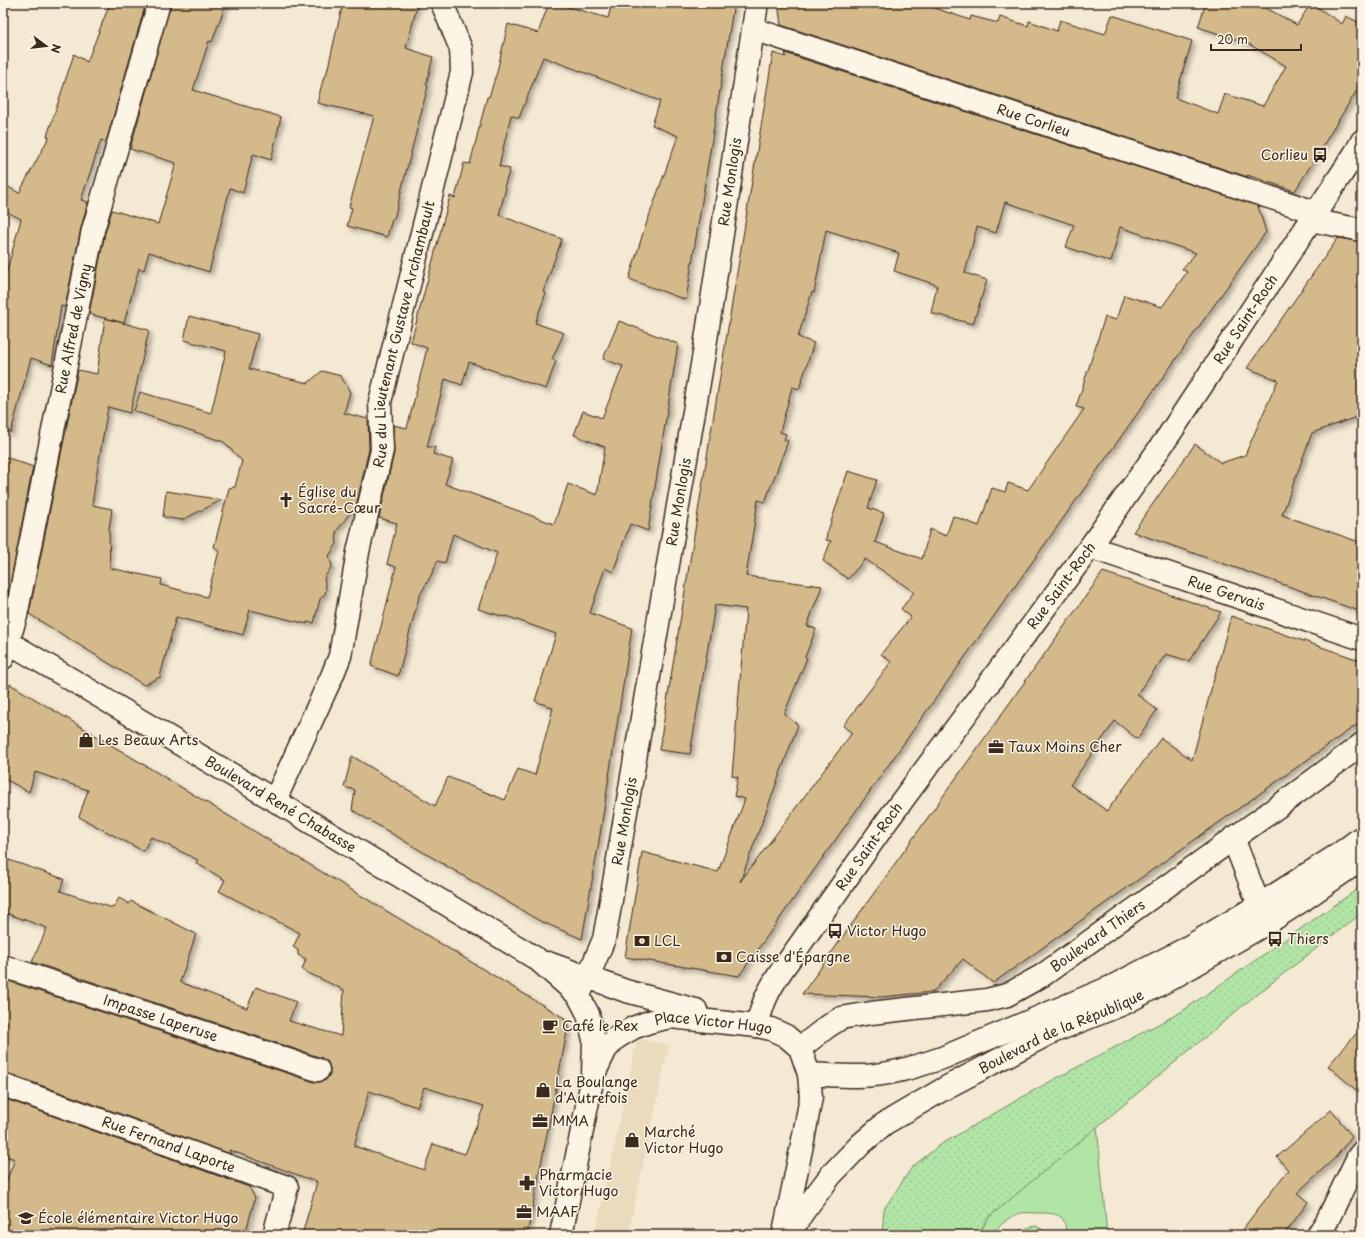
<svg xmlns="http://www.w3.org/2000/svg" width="1365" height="1238" font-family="'Playpen Sans',sans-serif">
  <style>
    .built { fill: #eadbbd }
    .grass { fill: #b1e5a6; stroke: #768862 }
    .park { fill: url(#park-dots); stroke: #768862 }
    .building { fill: #d4b98a; stroke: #3b2a1e; fill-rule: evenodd; filter: url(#shadow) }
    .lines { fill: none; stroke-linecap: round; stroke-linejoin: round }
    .minor-casing { stroke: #3b2a1e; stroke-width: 25 }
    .major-casing { stroke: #3b2a1e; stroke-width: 25 }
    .minor { stroke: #fcf5e5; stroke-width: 22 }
    .major { stroke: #fcf5e5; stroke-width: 22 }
    .labels { text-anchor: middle; stroke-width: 3; stroke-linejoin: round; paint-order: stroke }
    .street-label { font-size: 14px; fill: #3b2a1e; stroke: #fcf5e5 }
    .poi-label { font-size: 14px; fill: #3b2a1e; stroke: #fcf5e5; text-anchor: start }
  </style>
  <defs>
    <pattern id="park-dots" width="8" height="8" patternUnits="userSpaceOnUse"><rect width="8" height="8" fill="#b1e5a6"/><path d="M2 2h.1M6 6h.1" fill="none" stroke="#99c58e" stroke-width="1.8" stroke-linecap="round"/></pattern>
    <filter id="shadow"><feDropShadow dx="3.5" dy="3.5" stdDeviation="2" flood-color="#0004"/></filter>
  </defs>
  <rect width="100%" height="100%" fill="#f4e9d3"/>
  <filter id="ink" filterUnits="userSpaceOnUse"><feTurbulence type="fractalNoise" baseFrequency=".025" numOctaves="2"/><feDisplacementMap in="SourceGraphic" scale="8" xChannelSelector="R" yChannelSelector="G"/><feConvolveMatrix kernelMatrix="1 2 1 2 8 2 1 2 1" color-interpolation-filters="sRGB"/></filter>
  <g filter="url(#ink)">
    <path class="built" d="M637,1039l32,6 -41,190h-33z
      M3,1106l28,10 -28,74z"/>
    <path class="grass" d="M1097,1126l10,109h-42c3,-22 -10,-22 -28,-22 -5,0 -11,-1 -16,0 -12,3 -22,13 -30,22h-13l11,-18z
      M1036,1226l7,4 2,5h-35l17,-7z"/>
    <path class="park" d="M1362,886v27l-111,86 -262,218 -12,18h-95l2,-26 28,-42 28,-22 98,-57 143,-76z"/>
    <path class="building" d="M110,3h36l-40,139 -5,-2 -20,60 7,2 -7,26 -16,79 -4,-1 -9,59 -21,-7 -20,74 -8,-1v-157h3l15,-55 -18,-9v-26l16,9 30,-56 -2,-1 27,-82 13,8z
      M171,3h55l-14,39 -3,-1 -16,49 88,27 -10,43 -18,-6 -10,39 -13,-5 -21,84 -60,-20 -5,18 -5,-2 -15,55 -35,-9 16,-81 7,-23 46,14 18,-61 -46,-14z
      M343,3h75l-12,45 27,9 -7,28 2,1 -34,133h-2l-5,18 -40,-11 5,-18 -3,-1 25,-91 -57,-13 7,-27h2z
      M549,3h5l54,15 4,-15h122l-48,297 -57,-21 14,-46 35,-97 -26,-11 8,-24 -117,-44 -24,61 -8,-3 -12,51 11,3 -6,18 2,1 -7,27 63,24 -19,53 3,1 -11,30 29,10 -12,26 4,2 -10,28 -77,-27 -7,23 -17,-6 -18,68h8l-2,7 20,6 -8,24 109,40 14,-40 29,11 8,-48 -31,-12 9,-24 19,7 21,-52 -20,-7 16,-38 59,23 -30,187 -18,-7 -17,48 -8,-4 -15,45 42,15 -33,213 -17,98 -44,-19 -186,-110 3,-20 -11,-3 8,-31 83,50 13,-29 57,23 13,-31 17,6 18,-67 -18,-7 21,-67 -50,-18 -1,1 -27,-8 19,-56 -44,-19 -8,29 -8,-2 -3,9 -15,27 -21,79 -27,-10 25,-99 -9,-3 10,-41 -18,-5 15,-65 -1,-28 14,3 12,-47 8,-33 -16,-6 39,-146 5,2 9,-35 6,1 17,-67h2l8,-25 11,-48 30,9z
      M778,3h142l50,17 1,-4 27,7 2,-6 28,9 1,-5 28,10 3,-11 45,14 7,-19 80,26 -17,57 43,16 7,-20 38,12 23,-40 -39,-23 -49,-16 8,-24h51l40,22 14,-22 31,21 4,-8 16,8v58l-67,109 -48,-16 1,2 -467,-152z
      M773,53l13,4 -1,-4 473,153 8,26 -527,744 -114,-19 17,-105 76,20 27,-73 -11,-3 4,-19 -6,-1 14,-167 -31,-4 -25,149 -31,-4zM1005,202l69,23 -8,22 45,15 9,-35 76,26 -14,16 5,3 -25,35 -38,-12 -8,25 -11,-3 -29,90 8,2 -56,81 -20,-7 -3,9 -13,-4 -13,38 -26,-10 -7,20 -16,-7 -8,30 -47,-17 9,-29 -16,-5 9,-28 -29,-9 -21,63 -1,6 5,1 -8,20 25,18 17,-20 49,33 -13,17 10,8 -30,37 10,8 -48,64 9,7 -112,149 58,-157 -14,-11 23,-56 -2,-1 11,-28 -9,-3 15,-40 -76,-10 12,-76 7,2 23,-61 -4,-1 2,-6 -6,-2 12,-45 7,2 15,-46 -16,-6 14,-45 2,1 12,-63 73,23 -5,18 43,14 -6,28 42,11 14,-44 -22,-7 12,-46 19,6z
      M1338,238l24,4v173l-50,18 -30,82 80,28v69l-229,-80 62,-88 26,19 24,-8 33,-75 -31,-12z
      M189,316l69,18 -9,35 59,14 14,-12 19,5 9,16 -6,21 24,6 1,30 -14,62 -3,-1 -16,22 1,12 -8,12 3,10 -8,12 2,10 -1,6 -5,5 -6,24 -7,-1v2l-57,-14 -7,25 -67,-18 -16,60 -16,8 -115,-71 49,-244 19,4 8,-56 44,12 -19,83 -22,-6 -12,71 -4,27 20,4 -3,20 1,39 52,11 -1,6 46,12 12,-46 -5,-4 15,-59 6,-1 7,-26 -18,-19 -90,-31 6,-19 71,21 15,-62 -42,-11z
      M3,456l30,11 -26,133 -4,-3z
      M166,491l13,2 43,7 -40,20 -7,-1 -12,-2z
      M1103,572l118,40 -32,49 -23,-7 -29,40 20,16 -20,29 -22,-18 -45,64 37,26 54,-73 31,22 39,-144 131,45v60l-369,262 -30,-24 -30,33 -52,5 -79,-3z
      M10,684l554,334 4,9 -41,208h-225l15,-53 -88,-32 2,4 -224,-81h-4v-73l5,-19 306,101h6l6,-2 4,-6v-6l-2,-6 -6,-4 -290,-96 15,-34 -44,-16v-54l61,21 -4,12 53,17 6,-10 10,6 2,-3 65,33 -16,48 67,26 9,-21 40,15 -7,19 52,15 3,-46 -42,-20 4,-11 -8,-4v-5l-5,-3 7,-14 -81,-42 6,-11 -29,-17 2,-3 -47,-23 -8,14 -64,-34 9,-27 -53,-18 -6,20 -26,-14v-66zM424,1087l60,19 -19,48 -32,-10 -9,26 -70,-24 15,-55 48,16z
      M1362,1027v68l-34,-29z
      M3,1098l246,89 6,11 -10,37h-242v-45l12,-31 -12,-4z
      M1331,1110l21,26 -16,21 -39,36 11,9 -24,33h-46l50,-65 -11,-13z"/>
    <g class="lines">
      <defs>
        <g id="minor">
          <path id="s1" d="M753,29l562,183"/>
          <path d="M1310,220l52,10"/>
          <path id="s2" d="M1090,547l272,92"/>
          <path id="s3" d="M3,658l13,-42 77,-386 66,-227"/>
          <path id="s4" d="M275,800l57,-124 8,-20 18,-104 24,-102 -2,-48 82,-330 -1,-23 -19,-46"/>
          <path d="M1233,838l26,67"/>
          <path id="s5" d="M3,966l315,104"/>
          <path id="s6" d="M579,994l9,-17 16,-38 6,-33 94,-553 53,-350"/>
          <path id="s7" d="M757,1026c6,-25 11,-35 25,-56l105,-149 203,-274 79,-112 187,-283 6,-11"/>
          <path id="s8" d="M800,1048l27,-21 14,-9 30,-5 116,-13 20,-5 36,-20 240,-172 79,-59"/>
          <path id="s9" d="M3,1085l284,102 -13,48"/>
          <path d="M1318,1235l9,-14 31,-64 4,-5"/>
        </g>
        <g id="major">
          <path id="s10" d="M3,639l241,143 293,177 41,36 10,19 6,26 -1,36"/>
          <path d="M548,963l78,28 70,19"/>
          <path d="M809,1074c16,1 33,2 49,2 29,0 57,-9 84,-18l169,-71 74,-38 74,-44 80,-51 23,-17"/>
          <path id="s11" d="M561,1235l32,-159 13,-27 10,-11 17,-10 16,-6 21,-5 87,9 14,3 15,7 14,12 9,26 2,23 -7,38 -20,97"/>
          <path id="s12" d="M789,1235l14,-23 28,-37 30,-31 23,-20 63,-37 103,-54 73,-29 56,-30 90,-52 34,-22 59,-41"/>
        </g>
      </defs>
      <use href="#minor" class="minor-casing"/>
      <use href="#major" class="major-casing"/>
      <use href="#minor" class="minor"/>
      <use href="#major" class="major"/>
    </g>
  </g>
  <defs>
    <symbol id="bus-bare" viewBox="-9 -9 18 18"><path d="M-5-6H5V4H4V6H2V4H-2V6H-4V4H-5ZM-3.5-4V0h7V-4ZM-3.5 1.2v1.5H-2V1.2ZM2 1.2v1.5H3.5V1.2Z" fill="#3b2a1e" stroke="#fcf5e5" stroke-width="2.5" paint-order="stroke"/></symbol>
    <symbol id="church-bare" viewBox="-9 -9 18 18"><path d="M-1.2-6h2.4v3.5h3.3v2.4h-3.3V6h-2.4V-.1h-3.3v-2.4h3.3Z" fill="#3b2a1e" stroke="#fcf5e5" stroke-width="2.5" paint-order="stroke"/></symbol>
    <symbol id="shop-bare" viewBox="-9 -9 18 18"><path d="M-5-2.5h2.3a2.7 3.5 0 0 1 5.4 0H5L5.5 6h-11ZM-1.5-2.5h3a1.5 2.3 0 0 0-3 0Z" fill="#3b2a1e" stroke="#fcf5e5" stroke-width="2.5" paint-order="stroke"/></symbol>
    <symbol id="office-bare" viewBox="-9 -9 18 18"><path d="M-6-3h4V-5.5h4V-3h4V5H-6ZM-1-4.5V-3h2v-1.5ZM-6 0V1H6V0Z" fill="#3b2a1e" stroke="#fcf5e5" stroke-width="2.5" paint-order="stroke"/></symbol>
    <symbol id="bank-bare" viewBox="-9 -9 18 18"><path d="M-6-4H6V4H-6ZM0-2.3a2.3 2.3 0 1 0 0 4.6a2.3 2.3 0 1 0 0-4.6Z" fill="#3b2a1e" stroke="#fcf5e5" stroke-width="2.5" paint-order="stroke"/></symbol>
    <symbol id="cafe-bare" viewBox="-9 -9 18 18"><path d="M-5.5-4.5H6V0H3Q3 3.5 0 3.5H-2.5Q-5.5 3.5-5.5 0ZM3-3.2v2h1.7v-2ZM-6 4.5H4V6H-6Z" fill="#3b2a1e" stroke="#fcf5e5" stroke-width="2.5" paint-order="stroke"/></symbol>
    <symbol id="pharmacy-bare" viewBox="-9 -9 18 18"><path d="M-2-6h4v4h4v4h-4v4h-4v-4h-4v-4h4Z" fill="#3b2a1e" stroke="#fcf5e5" stroke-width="2.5" paint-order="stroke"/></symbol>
    <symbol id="school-bare" viewBox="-9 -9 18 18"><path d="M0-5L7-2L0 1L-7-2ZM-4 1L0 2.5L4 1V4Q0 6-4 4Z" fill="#3b2a1e" stroke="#fcf5e5" stroke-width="2.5" paint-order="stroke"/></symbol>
  </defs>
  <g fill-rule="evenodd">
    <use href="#bus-bare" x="1309" y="144" width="22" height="22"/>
    <use href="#church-bare" x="275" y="489" width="22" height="22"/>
    <use href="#shop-bare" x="75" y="729" width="22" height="22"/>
    <use href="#office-bare" x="985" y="736" width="22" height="22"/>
    <use href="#bus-bare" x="824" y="920" width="22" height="22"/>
    <use href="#bus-bare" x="1264" y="928" width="22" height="22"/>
    <use href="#bank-bare" x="631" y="930" width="22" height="22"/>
    <use href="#bank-bare" x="713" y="946" width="22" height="22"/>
    <use href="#cafe-bare" x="539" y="1015" width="22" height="22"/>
    <use href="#shop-bare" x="532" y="1079" width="22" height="22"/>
    <use href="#office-bare" x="529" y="1110" width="22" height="22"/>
    <use href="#shop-bare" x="621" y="1129" width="22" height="22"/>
    <use href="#pharmacy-bare" x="516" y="1172" width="22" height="22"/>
    <use href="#office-bare" x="513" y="1201" width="22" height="22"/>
    <use href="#school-bare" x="15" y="1207" width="22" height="22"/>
  </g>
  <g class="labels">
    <g class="street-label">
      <text dy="5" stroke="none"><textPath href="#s1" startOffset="295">Rue Corlieu</textPath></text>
      <text dy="5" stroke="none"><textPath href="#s6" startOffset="828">Rue Monlogis</textPath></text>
      <text dy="5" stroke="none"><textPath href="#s7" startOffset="861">Rue Saint-Roch</textPath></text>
      <text dy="5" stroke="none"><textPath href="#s3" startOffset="337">Rue Alfred de Vigny</textPath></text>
      <text dy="5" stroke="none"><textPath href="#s4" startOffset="487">Rue du Lieutenant Gustave Archambault</textPath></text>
      <text dy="5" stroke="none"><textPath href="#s6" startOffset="504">Rue Monlogis</textPath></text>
      <text dy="5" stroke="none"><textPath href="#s7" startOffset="537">Rue Saint-Roch</textPath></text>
      <text dy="5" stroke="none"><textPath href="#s2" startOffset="144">Rue Gervais</textPath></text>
      <text dy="5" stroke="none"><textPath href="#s10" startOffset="323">Boulevard René Chabasse</textPath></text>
      <text dy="5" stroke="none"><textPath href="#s6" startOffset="180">Rue Monlogis</textPath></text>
      <text dy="5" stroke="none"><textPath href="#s7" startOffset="213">Rue Saint-Roch</textPath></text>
      <text dy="5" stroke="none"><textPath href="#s8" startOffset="327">Boulevard Thiers</textPath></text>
      <text dy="5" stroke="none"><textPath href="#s5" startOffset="166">Impasse Laperuse</textPath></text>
      <text dy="5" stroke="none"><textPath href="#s11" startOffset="309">Place Victor Hugo</textPath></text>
      <text dy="5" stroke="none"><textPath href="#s12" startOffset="347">Boulevard de la République</textPath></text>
      <text dy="5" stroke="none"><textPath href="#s9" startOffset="176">Rue Fernand Laporte</textPath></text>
    </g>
    <g class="poi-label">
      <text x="1308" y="160" text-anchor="end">Corlieu</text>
      <text x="298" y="497">Église du<tspan x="298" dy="16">Sacré-Cœur</tspan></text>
      <text x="98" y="745">Les Beaux Arts</text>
      <text x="1008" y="752">Taux Moins Cher</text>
      <text x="847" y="936">Victor Hugo</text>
      <text x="1287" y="944">Thiers</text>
      <text x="654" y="946">LCL</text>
      <text x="736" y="962">Caisse d'Épargne</text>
      <text x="562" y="1031">Café le Rex</text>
      <text x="555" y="1087">La Boulange<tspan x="555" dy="16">d'Autrefois</tspan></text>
      <text x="552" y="1126">MMA</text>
      <text x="644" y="1137">Marché<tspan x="644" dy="16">Victor Hugo</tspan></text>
      <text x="539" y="1180">Pharmacie<tspan x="539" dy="16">Victor Hugo</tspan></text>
      <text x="536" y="1217">MAAF</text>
      <text x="38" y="1223">École élémentaire Victor Hugo</text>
    </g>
  </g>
  <rect width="1365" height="1238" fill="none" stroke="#fcf5e5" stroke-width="16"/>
  <rect x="8" y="8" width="1349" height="1222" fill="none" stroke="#3b2a1e" stroke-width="1.5" filter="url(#ink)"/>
  <g transform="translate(46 46) rotate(105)" stroke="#fcf5e5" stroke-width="3" paint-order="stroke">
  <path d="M0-3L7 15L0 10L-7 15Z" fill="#3b2a1e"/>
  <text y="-6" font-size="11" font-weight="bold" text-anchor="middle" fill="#3b2a1e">N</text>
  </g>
  <path d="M1211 44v6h90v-6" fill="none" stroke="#3b2a1e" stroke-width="2"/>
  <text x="1217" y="44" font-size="12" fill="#3b2a1e" stroke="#fcf5e5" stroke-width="3" paint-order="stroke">20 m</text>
</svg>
